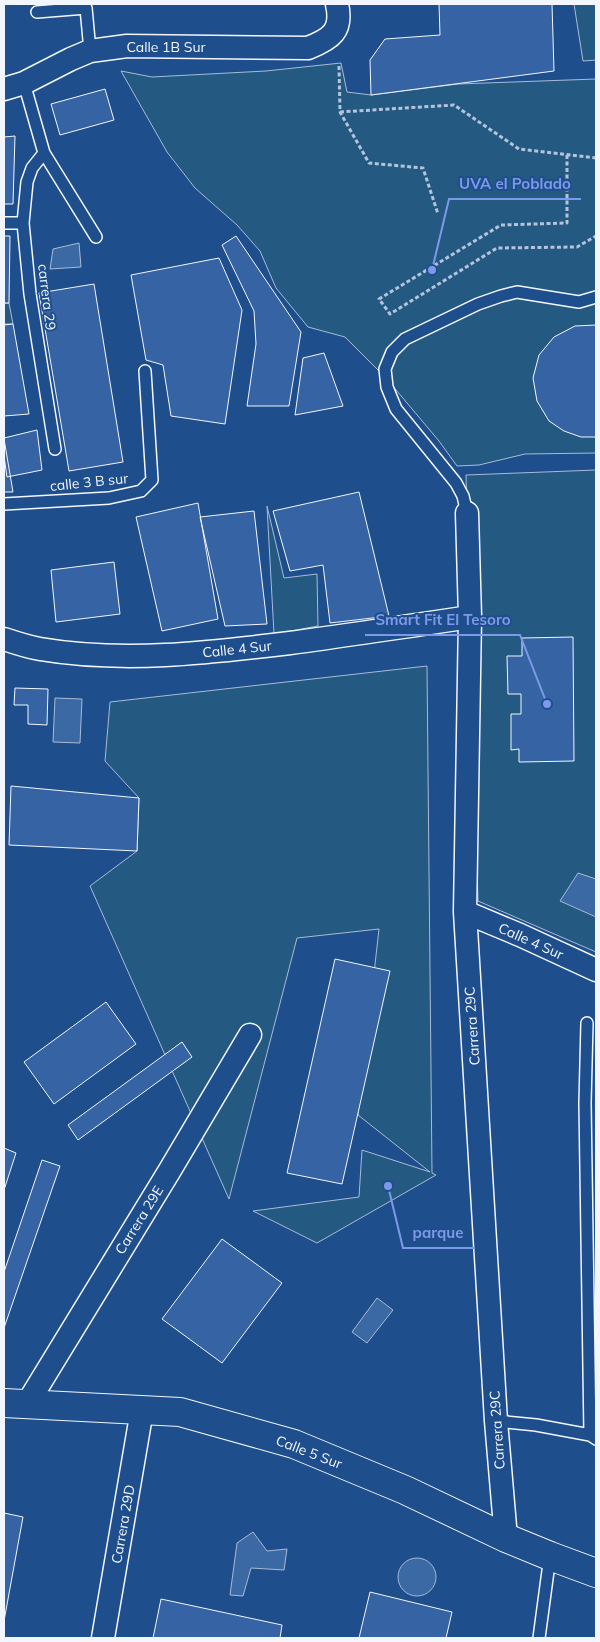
<svg xmlns="http://www.w3.org/2000/svg" width="600" height="1642" font-family="Mulish,sans-serif">
  <style>
    .green { fill: #245a82; stroke: #a8bbd7 }
    .water { fill: #3b69a3; stroke: #a8bbd7 }
    .building { fill: #3563a3; stroke: #f2f6ff }
    .lines { fill: none; stroke-linecap: round; stroke-linejoin: round }
    .lane-casing { stroke: #f2f6ff; stroke-width: 14 }
    .street-casing { stroke: #f2f6ff; stroke-width: 25 }
    .secondary-casing { stroke: #f2f6ff; stroke-width: 30 }
    .path { stroke: #b3c4dc; stroke-width: 3; stroke-dasharray: 4 2.5; stroke-linecap: butt }
    .lane { stroke: #1f4e8c; stroke-width: 11 }
    .street { stroke: #1f4e8c; stroke-width: 22 }
    .secondary { stroke: #1f4e8c; stroke-width: 28 }
    .labels { text-anchor: middle; stroke-width: 4; stroke-linejoin: round; paint-order: stroke }
    .street-label { font-size: 14px; fill: #f2f6ff; stroke: #1f4e8c }
    .leader { fill: none; stroke: #7d9aea; stroke-width: 2 }
    .callout-dot { fill: #7d9aea; stroke: #1f4e8c; stroke-width: 2 }
    .callout-label { font-size: 15px; text-anchor: middle; font-weight: bold; fill: #7d9aea; stroke: #1f4e8c; stroke-width: 4; stroke-linejoin: round; paint-order: stroke }
  </style>
  <rect width="100%" height="100%" fill="#1f4e8c"/>
  <path class="green" d="M574,4h22v56l-13,1z
    M341,63l6,29 24,3 87,-11 138,-5v374l-71,1 -46,11 -22,1 -18,-25 -53,-63 -41,-41 -37,-10 -32,-39 -16,-37 -23,-26 -42,-37 -28,-36 -46,-81 31,6 114,-6z
    M4,303h5l4,21h-9z
    M596,470v482l-118,-51 -12,-426z
    M267,506l17,72 33,-4 1,52 -44,8z
    M427,666l5,507 4,2 -119,68 -64,-32 106,-14 3,-47 68,22 -72,-57 21,-186 -82,9 -68,261 -139,-313 47,-35 2,-53 -34,-37 5,-59z"/>
  <path class="water" d="M79,243l2,24 -31,2 3,-20z
    M55,698l27,1 -2,44 -27,-1z
    M578,873l18,6v38l-36,-16z
    M377,1298l16,12 -26,33 -15,-11z
    M253,1532l14,19 20,-2 -3,21 -33,-2 -8,28 -13,-1 7,-52z
    M398 1577a19 19 0 1 1 38 0a19 19 0 1 1-38 0Z"/>
  <path class="building" d="M439,4h113l2,67 -183,24 -1,-35 15,-21 55,-4z
    M105,89l9,31 -54,15 -9,-31z
    M15,136l-2,68h-9v-67z
    M4,236h6l-1,67h-5z
    M236,236l65,96 -12,74h-42l9,-62 -2,-33 -32,-66z
    M219,258l23,52 -17,114 -54,-8 -8,-51 -17,-5 -15,-85z
    M94,284l29,178 -54,9 -30,-178z
    M13,324l16,90 -25,2v-91z
    M596,325v112h-15l-17,-6 -15,-10 -12,-20 -4,-23 6,-23 15,-18 21,-11z
    M324,353l19,53 -48,9 8,-57z
    M37,430l5,40 -35,7 -3,-21v-18z
    M4,439l9,53h-9z
    M359,492l30,124 -59,7 -7,-58 -33,6 -17,-60z
    M198,503l20,116 -56,12 -26,-114z
    M254,511l13,113 -42,2 -25,-109z
    M114,562l6,52 -64,8 -5,-52z
    M573,637l1,124 -55,1v-13l-8,1v-36h10v-20h-13l-1,-38h15v-18z
    M15,688l33,1 -1,36 -19,-1v-19h-14z
    M11,786l128,12 -2,53 -128,-6z
    M335,959l55,12 -48,213 -55,-11z
    M106,1002l30,42 -82,60 -30,-42z
    M182,1042l10,15 -114,83 -10,-15z
    M4,1148l12,5 -12,37z
    M42,1160l18,6 -56,162v-56z
    M222,1239l60,44 -60,80 -60,-44z
    M4,1513l19,4 -19,104z
    M370,1592l82,20 -6,26h-87z
    M161,1599l121,26 -2,13h-127z"/>
  <g class="lines">
    <defs>
      <path id="lane" d="M37,12l49,-4 4,43
        M24,83l20,70 52,84
        M44,153l-12,15 -5,14 -4,41 7,71 25,155
        M4,223h19
        M4,504l105,-6 32,-7 11,-11 -7,-109
        M467,513l-4,-17 -7,-13 -60,-74 -9,-22 -2,-18 7,-17 13,-13 73,-35 23,-8 16,-4 62,10 17,-5
        M587,1023l-2,80 5,332
        M496,1421l40,4 54,10 6,4
        M539,1638l11,-82"/>
      <path id="street" d="M4,89l20,-6 47,-24 19,-8 37,-5 181,2c23,-9 35,-17 29,-44
        M467,513l3,104 -5,295 31,509 10,117
        M4,639c12,4 24,8 36,10 83,14 167,4 250,-6 60,-8 120,-17 180,-26
        M465,912l55,23 76,35
        M27,1404l143,-234 80,-135
        M103,1638l39,-228"/>
      <path id="secondary" d="M4,1403l176,9 114,32 111,46 101,48 44,18 46,17"/>
    </defs>
    <use href="#lane" class="lane-casing"/>
    <use href="#street" class="street-casing"/>
    <use href="#secondary" class="secondary-casing"/>
    <path class="path" d="M339,66l1,46 29,51 54,5 15,46
      M340,112l114,-7 65,44 77,9
      M567,155v68l-66,2 -122,74 11,15 107,-66 80,-1 19,-11"/>
    <use href="#lane" class="lane"/>
    <use href="#street" class="street"/>
    <use href="#secondary" class="secondary"/>
  </g>
  <g class="labels">
    <g class="street-label">
      <text x="166" y="52">Calle 1B Sur</text>
      <text transform="translate(47 297) rotate(83)" y="5">carrera 29</text>
      <text transform="translate(89 482) rotate(-6)" y="5">calle 3 B sur</text>
      <text transform="translate(237 649) rotate(-6)" y="5">Calle 4 Sur</text>
      <text transform="translate(531 941) rotate(24)" y="5">Calle 4 Sur</text>
      <text transform="translate(472 1026) rotate(-94)" y="5">Carrera 29C</text>
      <text transform="translate(139 1220) rotate(-58)" y="5">Carrera 29E</text>
      <text transform="translate(497 1430) rotate(-94)" y="5">Carrera 29C</text>
      <text transform="translate(309 1452) rotate(21)" y="5">Calle 5 Sur</text>
      <text transform="translate(123 1524) rotate(-80)" y="5">Carrera 29D</text>
    </g>
  </g>
  <path class="leader" d="M432 270L449 199H581M547 704L520 635H365M388 1186L403 1248H474"/>
  <g class="callout-dot">
    <circle cx="432" cy="270" r="5"/>
    <circle cx="547" cy="704" r="5"/>
    <circle cx="388" cy="1186" r="5"/>
  </g>
  <g class="callout-label">
    <text x="515" y="189">UVA el Poblado</text>
    <text x="443" y="625">Smart Fit El Tesoro</text>
    <text x="438" y="1238">parque</text>
  </g>
  <rect width="600" height="1642" fill="none" stroke="#f2f6ff" stroke-width="10"/>
</svg>
